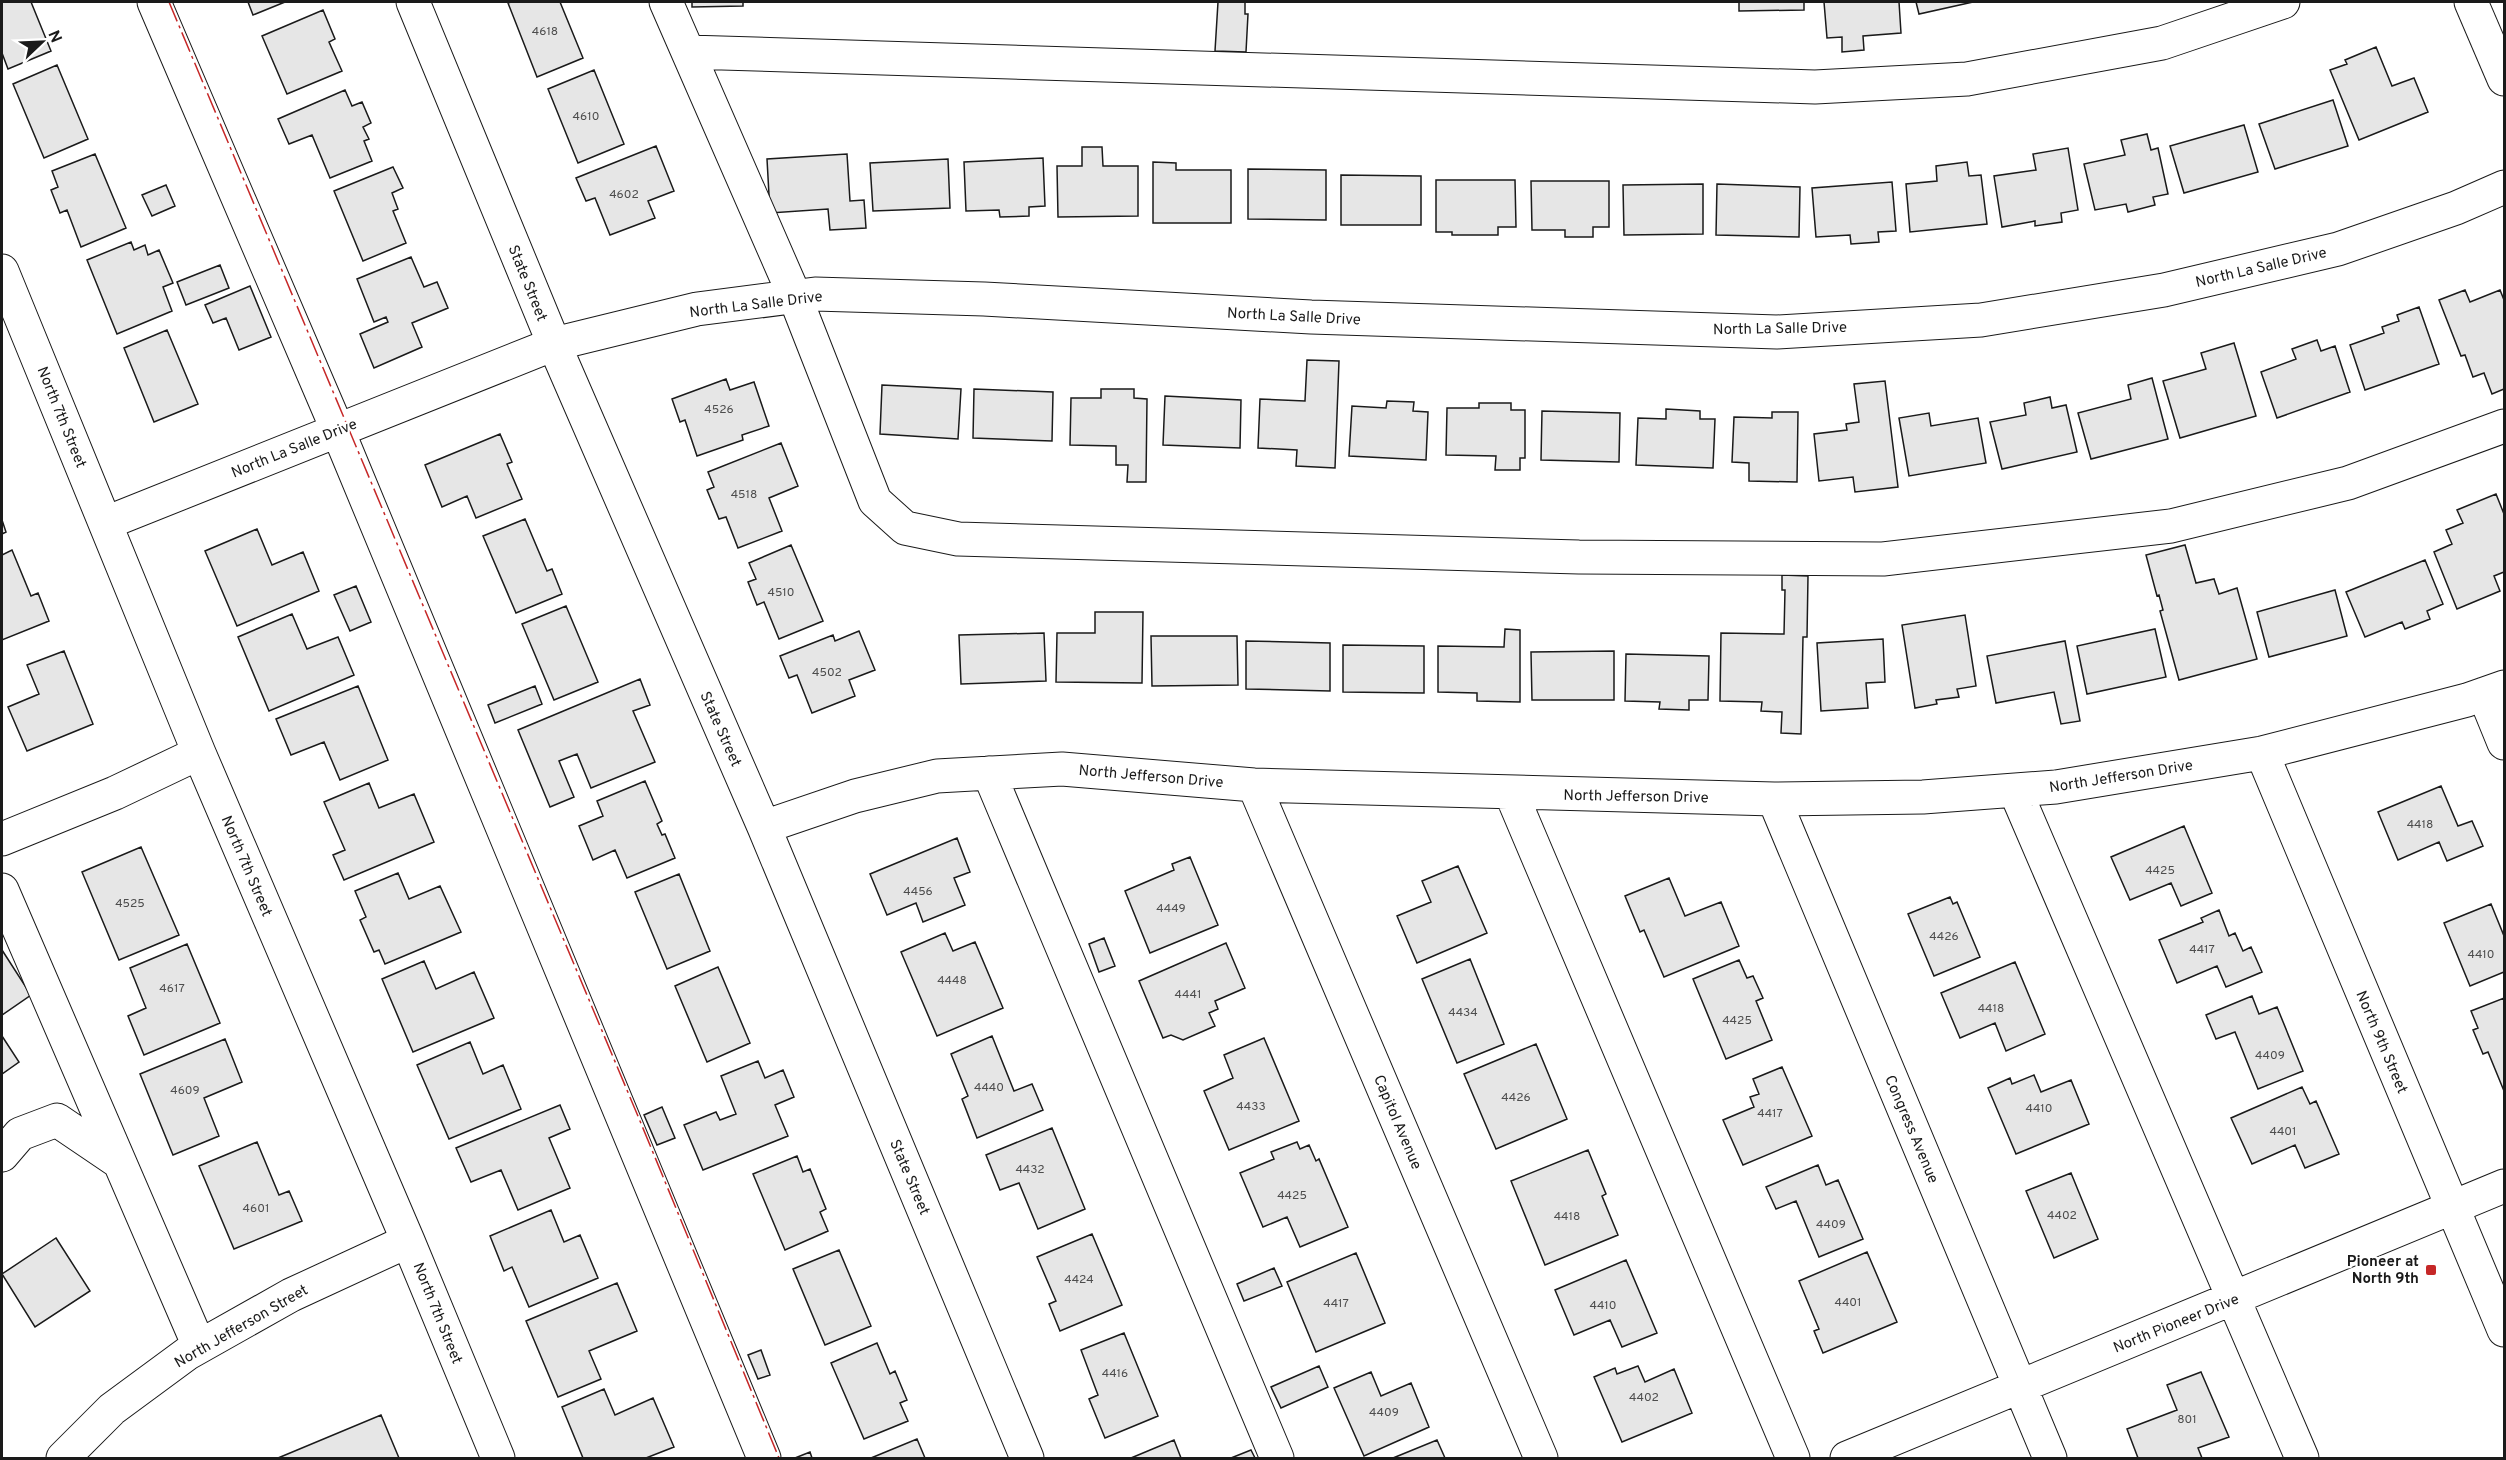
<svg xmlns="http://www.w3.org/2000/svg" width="2506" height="1460" font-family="Overpass,sans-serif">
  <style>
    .building { fill: #e6e6e6; stroke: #1a1a1a; stroke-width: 1.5 }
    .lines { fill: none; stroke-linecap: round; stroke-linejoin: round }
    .minor-casing { stroke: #1a1a1a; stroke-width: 35 }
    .major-casing { stroke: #1a1a1a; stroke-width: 35 }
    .minor { stroke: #fff; stroke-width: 33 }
    .major { stroke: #fff; stroke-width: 33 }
    .power { stroke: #c62828; stroke-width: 1.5; stroke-dasharray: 21 4.5 3 4.5; stroke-linecap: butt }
    .poi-dot { fill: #c62828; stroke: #fff; stroke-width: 2 }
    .labels { text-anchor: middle; stroke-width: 4.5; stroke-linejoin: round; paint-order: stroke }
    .number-label { font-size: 12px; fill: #4d4d4d }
    .street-label { font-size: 15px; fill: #1a1a1a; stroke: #fff }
    .poi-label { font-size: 15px; font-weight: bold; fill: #1a1a1a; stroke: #fff; text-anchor: end }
  </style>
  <rect width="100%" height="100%" fill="#fff"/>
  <path class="building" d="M2,2h29l20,49 -43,18 -6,-16z
    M248,2h37l-32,13z
    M511,2h49l23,56 -46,19 -29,-74z
    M692,2h51v4l-51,1z
    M1218,2h27v12h3l-2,38 -31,-1z
    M1739,2h65v8l-65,1z
    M1824,2h75l2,31 -38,3 1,14 -22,2v-15l-15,1z
    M1916,2h57l-54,12z
    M323,10l12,29 -6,3 13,29 -55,23 -25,-58z
    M2376,47l16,39 22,-8 14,34 -69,28 -29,-70 17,-6 -2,-4z
    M57,65l31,74 -44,19 -31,-74z
    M594,70l30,74 -46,19 -30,-74z
    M345,90l7,16 10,-4 9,21 -8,4 6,12 -5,2 8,20 -42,17 -18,-43 -23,9 -11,-25z
    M2333,100l15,46 -73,23 -16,-45z
    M2244,125l14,47 -74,21 -14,-47z
    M2147,134l4,16 7,-2 10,46 -15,3 2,8 -27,7 -2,-8 -31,6 -11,-46 41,-9 -4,-15z
    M656,146l18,45 -26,10 7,17 -45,17 -15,-37 -9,3 -10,-23z
    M1082,147h20l1,19h35v50l-80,1 -1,-51h25z
    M2068,148l10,62 -17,3 1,9 -27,4v-5l-33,6 -8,-51 42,-6 -3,-16z
    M95,154l31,74 -45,19 -14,-37 -7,3 -9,-23 7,-3 -6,-16z
    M847,154l3,47 14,-1 2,28 -36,2 -2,-21 -58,4 -3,-54z
    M1043,158l2,48 -16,1v9l-29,1 -1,-7 -33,1 -2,-49z
    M948,159l2,49 -77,3 -3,-48z
    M1153,162l23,1v7h55v53h-78z
    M1967,162l2,14 12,-1 6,49 -77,8 -4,-48 31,-3 -1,-15z
    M393,167l10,21 -11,5 6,16 -5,2 13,32 -43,18 -29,-70z
    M1248,169l78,1v50l-78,-1z
    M1341,175l80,1v49h-80z
    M1436,180h79l1,47h-18v8h-46v-3h-16z
    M1531,181h78v46h-16v10h-28v-7h-33z
    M1892,182l4,49 -18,1 1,10 -28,2 -1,-9 -34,2 -4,-49z
    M1703,184v50l-79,1 -1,-50z
    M1717,184l83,3 -1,50 -83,-2z
    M166,185l9,21 -23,10 -10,-21z
    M131,242l3,8 11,-5 3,10 11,-5 14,33 -10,4 9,24 -55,23 -30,-74z
    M411,257l13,30 13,-5 11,26 -36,15 10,24 -48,21 -14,-34 28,-12 -2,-5 -12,5 -17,-43z
    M220,265l9,23 -43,17 -9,-23z
    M250,286l21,51 -32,13 -13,-32 -13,5 -8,-18z
    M2465,290l5,12 30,-12 4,10v89l-12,5 -8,-21 -11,4 -8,-22 -4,1 -22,-56z
    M2419,307l20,57 -74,26 -15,-45 34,-12 -2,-6 17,-6 -2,-6z
    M167,330l31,74 -44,18 -30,-74z
    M2317,340l4,11 14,-5 15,46 -73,26 -16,-46 35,-13 -4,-10z
    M2234,343l22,73 -76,22 -17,-57 43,-12 -5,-16z
    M1307,360l32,1 -4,107 -39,-2 1,-16 -39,-2 2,-49 45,2z
    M2152,378l16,61 -77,20 -13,-46 53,-14 -3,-14z
    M726,379l4,11 24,-8 15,44 -27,9 1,5 -46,16 -12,-36 -5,2 -8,-23z
    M1885,381l13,106 -43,5 -2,-15 -34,4 -5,-47 33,-4 -1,-6 13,-2 -5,-38z
    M882,385l79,4 -3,50 -78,-5z
    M974,389l79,3 -1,49 -79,-3z
    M1101,389h33v9l13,1 -1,83h-19l1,-17h-12v-19l-46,-1 1,-47h30z
    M1165,396l76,4 -1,48 -77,-3z
    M2050,397l2,11 14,-3 11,47 -75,17 -12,-47 36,-7 -2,-12z
    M1387,401l27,1 -1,9 15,1 -2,48 -77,-4 3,-50 34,2z
    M1479,403h32v7h14v48h-5v12h-25l1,-14 -50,-1 1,-47h32z
    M1666,409l34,2v8h15l-2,49 -77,-3 2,-47 28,1z
    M1542,411l78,2 -1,49 -78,-2z
    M1772,412h26l-1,70 -48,-1v-18l-17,-1 2,-45 38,1z
    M1929,413l2,13 47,-8 8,45 -77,13 -10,-58z
    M500,434l12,28 -5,2 15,35 -46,19 -9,-22 -25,11 -17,-42z
    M781,443l17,43 -29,12 13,33 -44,17 -12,-31 -7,2 -12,-29 7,-3 -6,-15z
    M2496,494l8,20v58l-10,4 6,15 -43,18 -23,-57 18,-8 -6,-14 17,-7 -6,-13z
    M525,519l22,52 5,-2 10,25 -46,19 -33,-77z
    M2,520l4,12 -4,2z
    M257,529l15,36 31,-13 16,39 -82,35 -32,-75z
    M791,545l32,76 -44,18 -15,-37 -7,3 -9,-23 8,-3 -7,-16z
    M2185,545l11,38 18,-4 5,15 18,-6 20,71 -78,21 -19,-69 3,-1 -4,-15 -2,1 -11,-41z
    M12,550l19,46 7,-3 11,28 -47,19v-85z
    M2425,560l18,44 -16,7 3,8 -25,10 -3,-7 -37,15 -19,-45z
    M1782,575l26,1 -1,61h-4l-2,97 -20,-1 1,-21 -21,-1 1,-9 -42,-1 1,-68 63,1 1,-44h-3z
    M356,586l15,36 -21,9 -16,-36z
    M2335,590l12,46 -78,21 -12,-45z
    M566,606l32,76 -44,18 -32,-76z
    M1095,612h48l-1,71 -86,-1 1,-49h38z
    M292,614l15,35 31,-12 16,38 -85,36 -31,-74z
    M1965,615l11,71 -19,3 2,8 -23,3 1,4 -22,4 -13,-83z
    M1505,629l15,1v72l-43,-1v-8l-39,-1v-46l66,1z
    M2155,629l11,48 -79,17 -10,-48z
    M859,631l16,39 -26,10 6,16 -43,17 -15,-38 -8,3 -9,-22 53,-21 2,6z
    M1044,633l2,48 -85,3 -2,-49z
    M1151,636h86l1,49 -86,1z
    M1883,639l2,43 -19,1 2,25 -47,3 -4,-68z
    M1246,641l84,2v48l-84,-2z
    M2065,641l15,80 -19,3 -7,-32 -58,11 -9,-47z
    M1343,645l81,1v47l-81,-1z
    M64,651l29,73 -66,27 -19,-44 31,-13 -12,-29z
    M1614,651v49h-82l-1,-48z
    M1626,654l83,2 -1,44h-19v10l-30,-1 1,-7 -35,-1z
    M640,679l10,26 -17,6 22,51 -64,26 -14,-34 -18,7 15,36 -24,10 -32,-77z
    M358,686l30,74 -48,20 -16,-38 -33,13 -15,-36z
    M535,686l7,18 -47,19 -7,-18z
    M645,781l17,40 -5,3 5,11 3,-1 10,24 -48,20 -12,-28 -22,10 -14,-34 24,-10 -6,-15z
    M369,783l10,25 35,-14 20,48 -90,38 -11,-25 12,-5 -21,-48z
    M2441,786l17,40 14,-5 11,25 -36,15 -8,-19 -41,18 -20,-48z
    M2184,826l28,67 -31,13 -10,-23 -41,17 -19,-43z
    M957,838l13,34 -16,6 11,27 -42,17 -7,-19 -29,12 -17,-41z
    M141,847l38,88 -60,25 -37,-88z
    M1190,857l28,68 -68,28 -25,-62 49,-21 -2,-6z
    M1458,866l29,67 -70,30 -20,-47 34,-14 -9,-21z
    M398,873l11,26 31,-13 21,46 -76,32 -6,-14 -5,2 -14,-32 6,-3 -11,-26z
    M679,874l31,77 -43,18 -32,-77z
    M1669,878l16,38 36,-14 18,44 -75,31 -20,-47 -4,2 -15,-36z
    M1950,897l3,7 4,-2 23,55 -46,19 -26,-62z
    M2491,904l13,32v36l-34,14 -26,-63z
    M2219,910l10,26 6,-3 8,18 8,-4 11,25 -36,15 -9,-21 -40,17 -18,-43 44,-18 -2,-4z
    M945,933l8,18 22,-9 28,66 -66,28 -36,-84z
    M1104,938l11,28 -16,6 -10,-28z
    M1226,943l19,45 -30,13 3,8 -9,4 6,13 -32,14 -12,-5 -8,3 -24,-57z
    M187,944l33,79 -76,32 -16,-39 18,-8 -16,-40z
    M2,950l29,45 -29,20z
    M1470,959l34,85 -47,19 -35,-84z
    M1739,960l8,18 6,-2 10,22 -7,3 16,39 -46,19 -33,-80z
    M424,961l12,28 38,-17 20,46 -81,34 -31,-73z
    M2015,962l30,72 -39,17 -11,-28 -35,15 -19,-45z
    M718,967l32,76 -43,19 -32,-76z
    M2252,996l7,18 18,-7 26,64 -45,18 -23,-57 -19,7 -10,-24z
    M2504,998v93l-16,-39 -5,2 -10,-24 5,-2 -7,-17z
    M2,1036l17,26 -17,12z
    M992,1036l22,55 18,-7 11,26 -66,28 -15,-39 6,-3 -17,-42z
    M1264,1038l35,83 -70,29 -25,-59 29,-13 -9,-23z
    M225,1039l17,43 -38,16 15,38 -46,19 -33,-81z
    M470,1042l13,32 20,-9 18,44 -72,30 -32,-74z
    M1536,1044l31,75 -71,30 -32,-75z
    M758,1061l7,17 18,-8 11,27 -19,8 13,31 -85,34 -19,-45 32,-13 4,8 16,-6 -15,-38z
    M1782,1067l30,69 -69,29 -20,-45 31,-13 -4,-10 9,-3 -6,-15z
    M2034,1075l7,17 30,-12 18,44 -73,30 -28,-66 22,-10 2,6z
    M2302,1087l8,17 6,-3 23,53 -34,14 -10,-23 -43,19 -21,-46z
    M560,1105l10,24 -21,9 21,50 -52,22 -17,-40 -30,12 -15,-34z
    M662,1107l13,31 -18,7 -13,-30z
    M1052,1128l33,81 -47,20 -19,-46 -19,7 -14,-35z
    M257,1142l22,53 10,-4 13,30 -68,28 -35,-83z
    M1297,1142l3,7 9,-4 7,16 3,-2 29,68 -48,20 -13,-30 -24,10 -23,-54 34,-14 -3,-7z
    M1588,1150l18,44 -4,2 16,39 -73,30 -34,-84z
    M797,1156l6,16 7,-3 16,40 -6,3 8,19 -43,19 -32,-76z
    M1818,1165l8,20 12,-5 25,59 -44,18 -23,-56 -20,8 -10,-22z
    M2071,1173l27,66 -44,19 -28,-67z
    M551,1210l13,32 16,-7 18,43 -69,29 -17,-40 -8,4 -14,-35z
    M1092,1234l30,71 -62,26 -11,-27 7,-3 -19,-44z
    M56,1238l34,53 -55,36 -33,-53z
    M839,1250l32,76 -46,19 -32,-76z
    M1867,1252l30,70 -74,31 -9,-22 5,-2 -20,-48z
    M1356,1253l29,70 -69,29 -29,-70z
    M1626,1260l31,73 -35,14 -12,-27 -36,15 -19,-45z
    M1274,1268l8,18 -38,15 -7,-17z
    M617,1283l20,48 -48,20 12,28 -43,18 -32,-76z
    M1124,1333l34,83 -53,22 -16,-39 9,-4 -17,-45z
    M877,1343l13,31 5,-3 12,29 -7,3 8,18 -44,18 -33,-76z
    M761,1350l9,25 -12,4 -10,-24z
    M1319,1366l9,21 -47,21 -10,-21z
    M1638,1366l7,16 29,-13 18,44 -70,29 -28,-65 21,-9 2,6z
    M1371,1372l10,24 30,-13 18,44 -65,29 -30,-68z
    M2201,1372l28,65 -31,11 4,10h-64l-11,-29 50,-19 -10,-25z
    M604,1389l11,26 38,-17 21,49 -28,11h-63l-21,-51z
    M381,1415l18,43h-121z
    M917,1439l8,19h-54z
    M1174,1440l7,18h-50z
    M1437,1440l8,18h-52z
    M1251,1450l4,8h-24z
    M810,1452l2,6h-17z"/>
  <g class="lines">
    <defs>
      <path id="minor" d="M154,2l184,429 426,1027
        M413,2l141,342 210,483 263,631
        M666,2l129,295 80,204 30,27 53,11 621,18 304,2 288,-33 177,-43 156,-57
        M688,52l1127,35 152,-8 195,-36 121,-41
        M2,271l197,482 209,488 90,217
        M106,523l448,-179 143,-35 118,-15 169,5 327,18 466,15 204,-12 183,-30 174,-41 118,-41 48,-21
        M2484,694l20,49
        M2262,753l242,577
        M989,773l288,685
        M1254,785l287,673
        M2015,790l287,668
        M1511,793l282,665
        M1774,799l276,659
        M764,827l91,-31 82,-20 125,-7 192,16 520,14 149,-2 133,-10 206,-34 205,-53 37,-13
        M2,839l113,-46 84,-40
        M2,890l197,456
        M2,1155l18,-21 37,-14 62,42
        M63,1458l49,-49 76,-56 103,-58 117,-54
        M1847,1458l657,-272"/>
      <path id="major" d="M2471,2l33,77"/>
    </defs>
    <use href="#minor" class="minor-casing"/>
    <use href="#major" class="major-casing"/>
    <use href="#minor" class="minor"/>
    <use href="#major" class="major"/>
    <path class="power" d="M169,2l471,1119 139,337"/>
  </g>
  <rect class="poi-dot" x="2425" y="1264" width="12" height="12" rx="3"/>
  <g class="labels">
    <g class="number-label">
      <text x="545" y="35">4618</text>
      <text x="586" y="120">4610</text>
      <text x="624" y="198">4602</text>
      <text x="719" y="413">4526</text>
      <text x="744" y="498">4518</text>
      <text x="781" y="596">4510</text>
      <text x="827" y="676">4502</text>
      <text x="2420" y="828">4418</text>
      <text x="2160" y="874">4425</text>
      <text x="918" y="895">4456</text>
      <text x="130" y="907">4525</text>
      <text x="1171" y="912">4449</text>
      <text x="1944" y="940">4426</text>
      <text x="2202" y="953">4417</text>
      <text x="2481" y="958">4410</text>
      <text x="952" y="984">4448</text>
      <text x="172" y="992">4617</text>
      <text x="1188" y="998">4441</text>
      <text x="1991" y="1012">4418</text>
      <text x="1463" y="1016">4434</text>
      <text x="1737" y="1024">4425</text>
      <text x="2270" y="1059">4409</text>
      <text x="989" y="1091">4440</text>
      <text x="185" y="1094">4609</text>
      <text x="1516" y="1101">4426</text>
      <text x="1251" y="1110">4433</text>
      <text x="2039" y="1112">4410</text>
      <text x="1770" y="1117">4417</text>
      <text x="2283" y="1135">4401</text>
      <text x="1030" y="1173">4432</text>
      <text x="1292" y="1199">4425</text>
      <text x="256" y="1212">4601</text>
      <text x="2062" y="1219">4402</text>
      <text x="1567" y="1220">4418</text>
      <text x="1831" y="1228">4409</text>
      <text x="1079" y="1283">4424</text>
      <text x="1848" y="1306">4401</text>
      <text x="1336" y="1307">4417</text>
      <text x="1603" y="1309">4410</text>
      <text x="1115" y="1377">4416</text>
      <text x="1644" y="1401">4402</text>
      <text x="1384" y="1416">4409</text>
      <text x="2187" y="1423">801</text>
    </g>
    <g class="street-label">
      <text transform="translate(2261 267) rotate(-13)" y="5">North La Salle Drive</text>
      <text transform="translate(528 283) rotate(68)" y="5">State Street</text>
      <text transform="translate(756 304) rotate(-7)" y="5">North La Salle Drive</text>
      <text transform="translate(1294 316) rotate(3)" y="5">North La Salle Drive</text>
      <text transform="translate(1780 328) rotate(-1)" y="5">North La Salle Drive</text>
      <text transform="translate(62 417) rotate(68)" y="5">North 7th Street</text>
      <text transform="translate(294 448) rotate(-22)" y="5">North La Salle Drive</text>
      <text transform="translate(721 729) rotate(66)" y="5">State Street</text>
      <text transform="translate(1151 776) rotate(5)" y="5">North Jefferson Drive</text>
      <text transform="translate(2121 776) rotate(-9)" y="5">North Jefferson Drive</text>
      <text transform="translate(1636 796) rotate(1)" y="5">North Jefferson Drive</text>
      <text transform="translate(247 866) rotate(67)" y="5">North 7th Street</text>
      <text transform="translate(2382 1042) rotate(67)" y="5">North 9th Street</text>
      <text transform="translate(1398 1122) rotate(67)" y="5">Capitol Avenue</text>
      <text transform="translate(1912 1129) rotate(67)" y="5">Congress Avenue</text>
      <text transform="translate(910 1177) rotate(67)" y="5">State Street</text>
      <text transform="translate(438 1313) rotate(68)" y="5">North 7th Street</text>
      <text transform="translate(2176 1323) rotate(-22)" y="5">North Pioneer Drive</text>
      <text transform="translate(241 1326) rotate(-30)" y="5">North Jefferson Street</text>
    </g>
    <g class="poi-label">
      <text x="2419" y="1266">Pioneer at<tspan x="2419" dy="17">North 9th</tspan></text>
    </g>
  </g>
  <rect width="2506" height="1460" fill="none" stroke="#1a1a1a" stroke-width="6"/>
  <g transform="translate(42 42) rotate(67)" stroke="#ffffff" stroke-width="4.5" paint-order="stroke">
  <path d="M0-4.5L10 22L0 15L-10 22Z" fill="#1a1a1a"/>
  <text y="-9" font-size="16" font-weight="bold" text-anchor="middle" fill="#1a1a1a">N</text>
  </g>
</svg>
